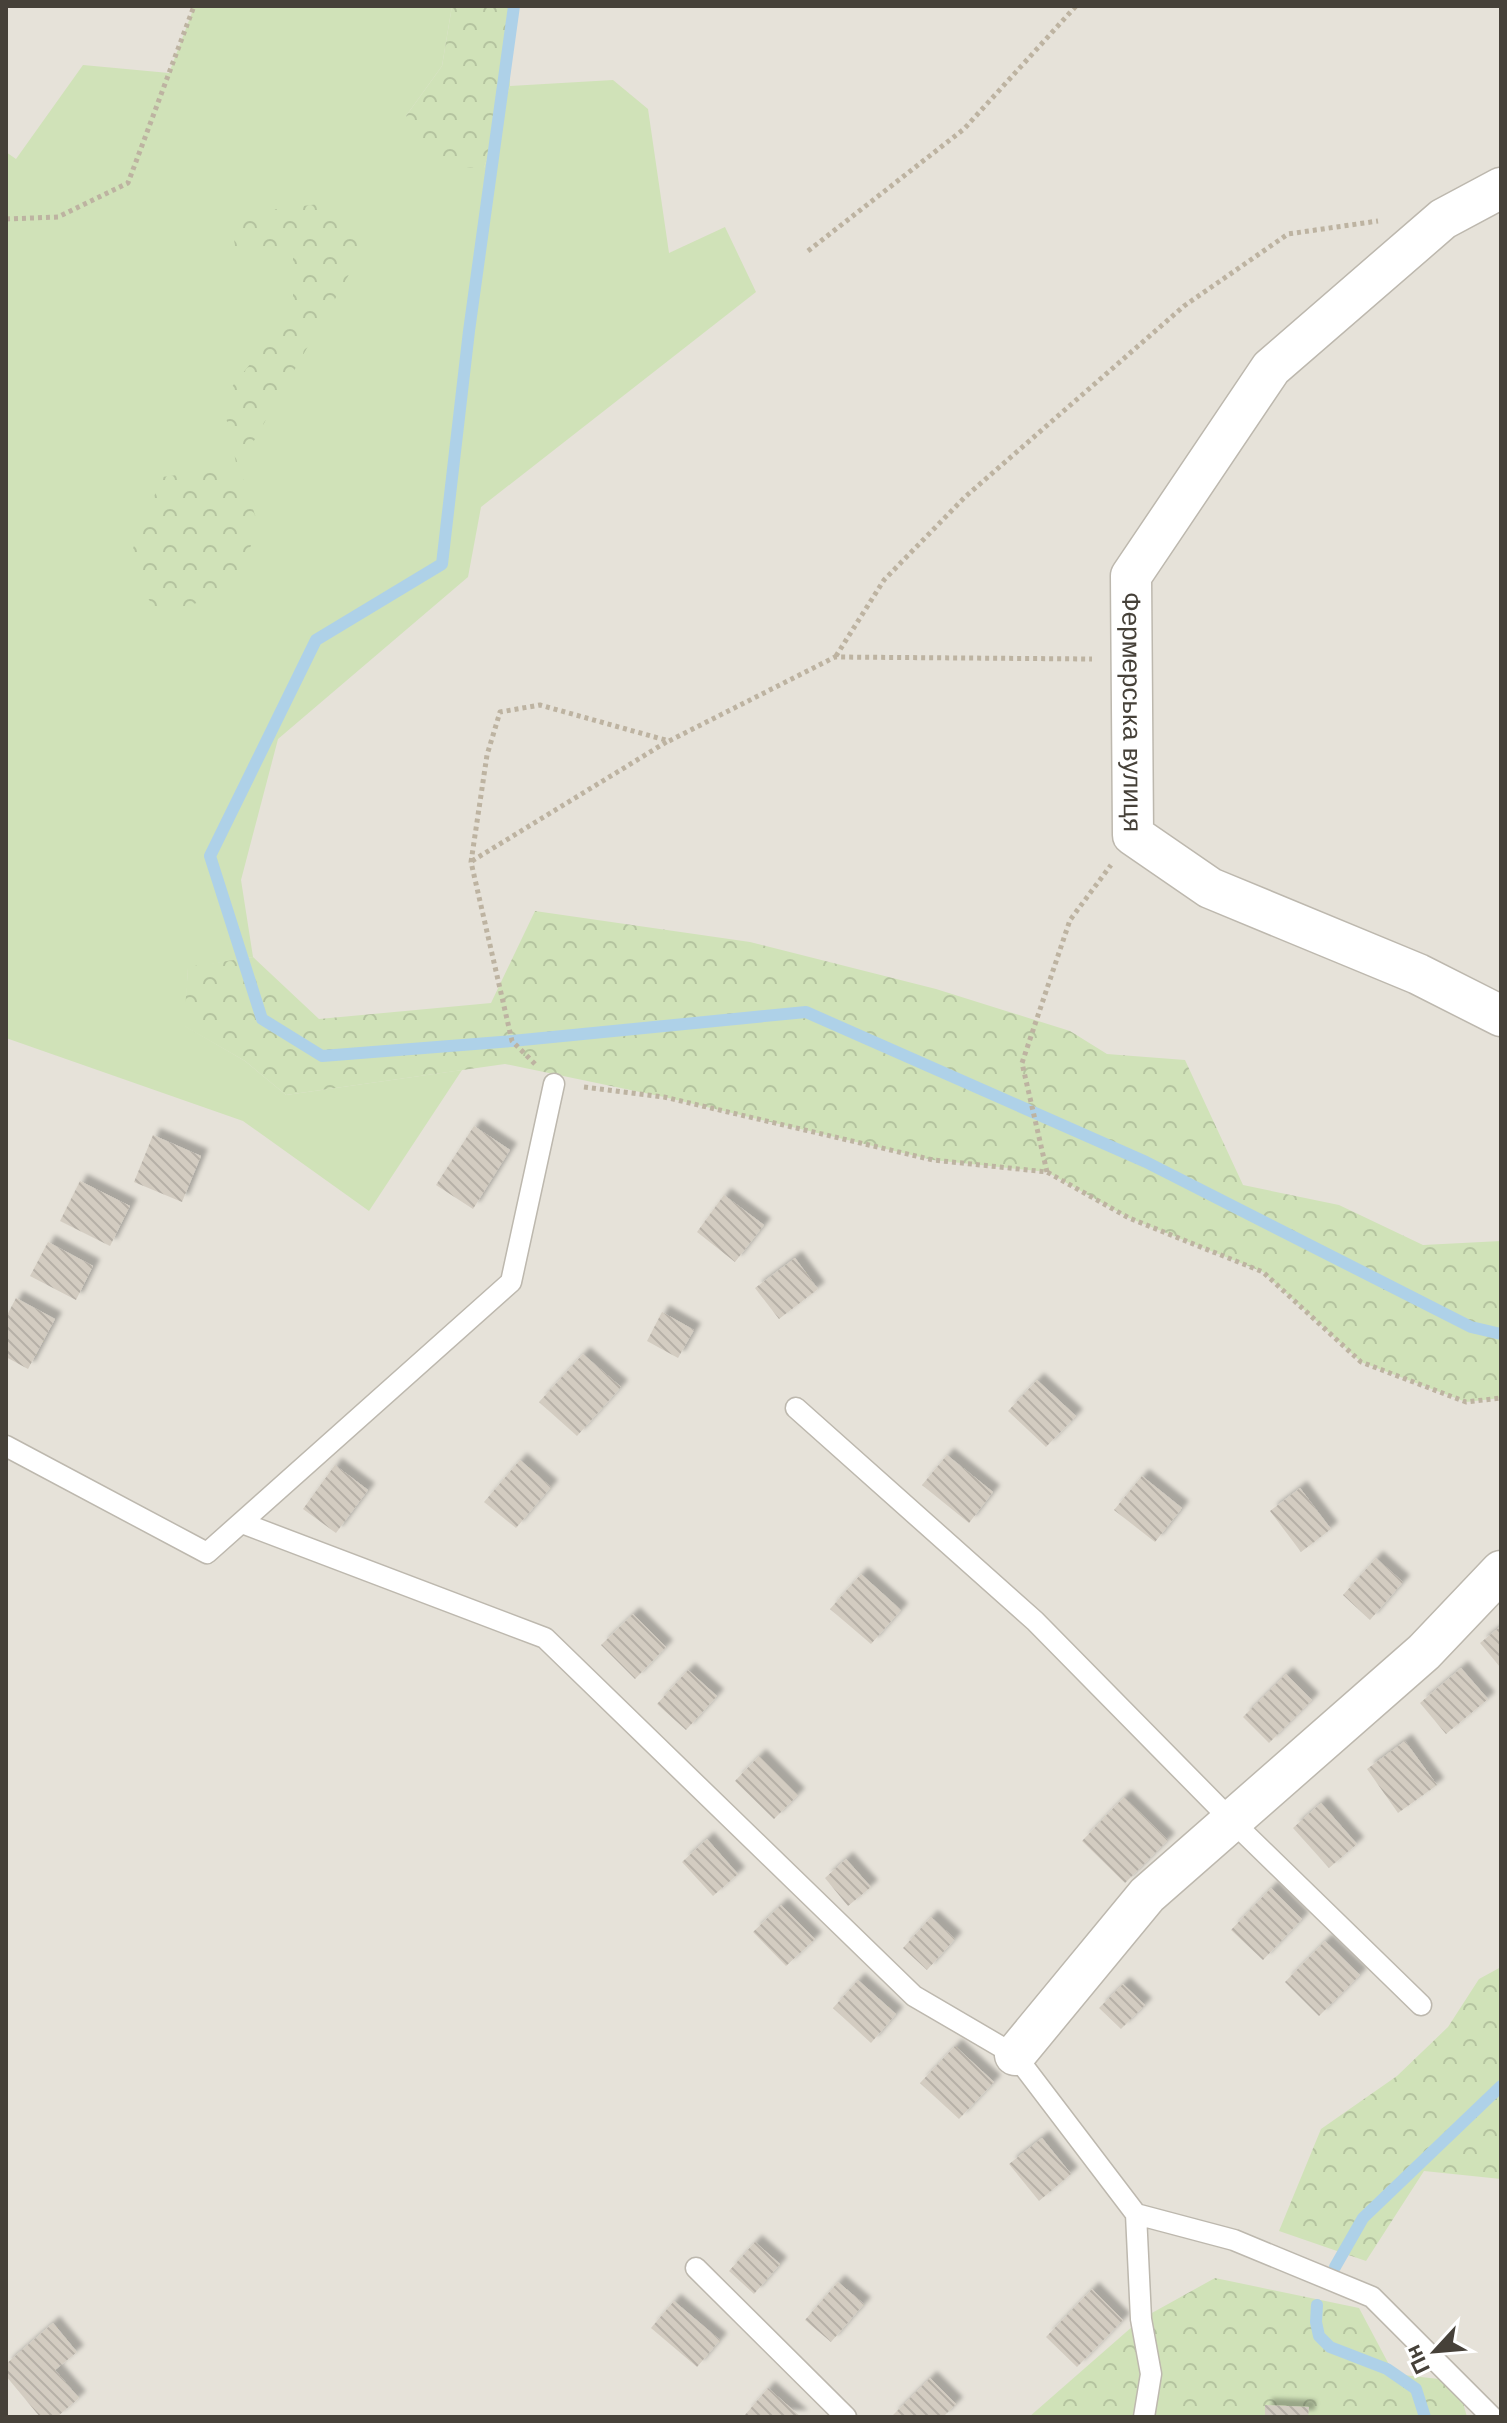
<svg xmlns="http://www.w3.org/2000/svg" width="1507" height="2423" font-family="Arial,sans-serif">
  <style>
    .residential { fill: #e6e2d9 }
    .grass { fill: #d0e2b8 }
    .forest { fill: url(#forest-crowns) }
    .lines { fill: none; stroke-linecap: round; stroke-linejoin: round }
    .stream { stroke: #aed1e8; stroke-width: 12 }
    .building { fill: url(#building-back-hatch); filter: url(#shadow) }
    .service-casing { stroke: #bdb8ae; stroke-width: 23 }
    .minor-casing { stroke: #bdb8ae; stroke-width: 43 }
    .path { stroke: #bdb3a1; stroke-width: 5; stroke-dasharray: 4 4; stroke-linecap: butt }
    .service { stroke: #fff; stroke-width: 20 }
    .minor { stroke: #fff; stroke-width: 40 }
    .labels { text-anchor: middle; stroke-width: 8; stroke-linejoin: round; paint-order: stroke }
    .street-label { font-size: 26px; fill: #464139; stroke: #fff }
  </style>
  <defs>
    <pattern id="forest-crowns" width="20" height="18" patternUnits="userSpaceOnUse" patternTransform="scale(2)"><rect width="20" height="18" fill="#d0e2b8"/><path d="M2 6a3 3 0 1 1 6 0M12 15a3 3 0 1 1 6 0" fill="none" stroke="#b4c39f"/></pattern>
    <pattern id="building-back-hatch" width="6" height="6" patternUnits="userSpaceOnUse" patternTransform="scale(2)"><rect width="6" height="6" fill="#d3ccc1"/><path d="M-1 5l2 2M0 0l6 6M5-1l2 2" fill="none" stroke="#b6b0a7"/></pattern>
    <filter id="shadow"><feDropShadow dx="7" dy="-7" stdDeviation="2" flood-color="#0004"/></filter>
  </defs>
  <rect width="100%" height="100%" fill="#f3f0ea"/>
  <path class="residential" d="M6,6h1495v2411h-1495z"/>
  <path class="grass" d="M189,6h263l-10,60 -36,50 78,52 26,-82 103,-6 35,29 21,144 56,-26 31,65 -275,215 -13,70 -190,162 -37,141 12,77 -65,11 -3,58 60,35 41,34 176,-25 -93,141 -126,-90 -237,-83v-886l10,7 67,-94 86,8 24,-63z"/>
  <path class="forest" d="M452,6h68l-11,27 1,53 -26,82 -45,-2 -33,-50 36,-50z
    M319,204l52,32 -132,231 19,57 -23,69 -76,20 -34,-45 37,-91 75,-10 -15,-68 71,-88v-66l-57,7 -6,-37z
    M535,911l215,31 186,47 134,42 37,23 78,6 58,125 96,20 84,40 78,-4v157l-35,4 -105,-40 -98,-90 -134,-54 -82,-46 -114,-12 -269,-63 -159,-33 -219,31 -41,-34 -61,-35 4,-59 65,-10 66,62 172,-16z
    M1501,1967v212l-77,-8 -58,90 -87,-30 42,-102 76,-53 51,-49 31,-48z
    M1215,2278l144,30 35,66 63,7 10,36h-438l112,-98z"/>
  <g class="lines">
    <path class="stream" d="M514,6l-45,325 -27,233 -126,76 -106,216 52,163 60,37 190,-15 294,-29 340,150 325,165 30,7
      M1335,2267l28,-49 138,-132
      M1317,2305l-1,17 3,14 11,11 57,22 29,20 9,28"/>
  </g>
  <path class="building" d="M474,1126l36,24 -37,59 -37,-24z
    M153,1135l48,21 -19,46 -48,-20z
    M80,1181l50,25 -20,40 -50,-25z
    M724,1195l40,30 -29,37 -38,-30z
    M48,1242l45,24 -17,34 -46,-24z
    M795,1258l23,31 -39,30 -24,-31z
    M16,1298l39,21 -27,50 -22,-12v-40z
    M662,1312l32,18 -16,28 -31,-17z
    M583,1354l38,33 -44,49 -38,-34z
    M1037,1380l39,36 -30,31 -38,-36z
    M947,1455l46,37 -24,31 -47,-38z
    M520,1460l31,27 -35,41 -32,-26z
    M335,1465l33,25 -32,43 -33,-24z
    M1142,1476l40,32 -27,34 -41,-32z
    M1300,1488l31,41 -30,23 -31,-41z
    M1376,1558l27,24 -33,38 -27,-25z
    M861,1574l40,36 -30,34 -41,-35z
    M633,1614l33,33 -31,32 -34,-34z
    M1501,1626v42l-21,-25z
    M1461,1668l27,31 -42,35 -26,-31z
    M688,1670l29,26 -31,34 -29,-26z
    M1286,1674l26,26 -43,43 -26,-26z
    M1405,1741l32,44 -39,28 -31,-44z
    M759,1756l39,39 -24,24 -39,-38z
    M1124,1797l44,43 -43,43 -43,-42z
    M1321,1803l36,41 -28,24 -36,-40z
    M707,1839l31,35 -25,22 -31,-34z
    M846,1859l25,28 -23,19 -23,-28z
    M1271,1888l31,31 -39,41 -32,-30z
    M781,1905l34,34 -29,27 -33,-34z
    M931,1917l24,22 -28,31 -24,-22z
    M1325,1941l35,34 -41,41 -34,-34z
    M858,1980l38,34 -25,29 -38,-35z
    M1123,1984l22,21 -24,24 -22,-21z
    M955,2046l39,36 -35,37 -39,-36z
    M1042,2138l29,36 -32,27 -30,-37z
    M755,2242l25,22 -26,30 -25,-23z
    M838,2282l26,22 -33,38 -26,-22z
    M1092,2289l31,31 -46,47 -31,-30z
    M674,2301l46,39 -23,27 -46,-39z
    M53,2323l24,29 -22,18 24,28 -22,19h-17l-34,-41v-12z
    M930,2378l26,26 -13,13h-52z
    M768,2388l33,29h-54l-2,-2z
    M1265,2405l44,2 -1,10h-43z"/>
  <g class="lines">
    <defs>
      <path id="service" d="M796,1408l239,213 197,200 189,184
        M6,1446l201,107 304,-271 43,-198
        M242,1523l303,115 369,358 101,59 121,159 5,105 10,55 -7,43
        M1136,2214l98,26 138,57 120,120
        M696,2268l150,149"/>
      <g id="minor">
        <path id="s1" d="M1501,188l-58,31 -172,149 -140,208 2,259 77,53 208,86 83,42"/>
        <path d="M1015,2055l132,-160 277,-243 77,-81"/>
      </g>
    </defs>
    <use href="#service" class="service-casing"/>
    <use href="#minor" class="minor-casing"/>
    <path class="path" d="M6,219l52,-2 70,-34 66,-177
      M808,251l156,-122 112,-123
      M836,656l48,-76 81,-83 219,-191 104,-72 90,-13
      M472,861l196,-120
      M535,1064l-23,-23 -41,-179 16,-107 13,-43 40,-7 129,36 166,-84 257,2
      M584,1087l80,10 269,63 114,12 82,46 134,54 98,90 105,40 35,-4
      M1047,1172l-25,-109 48,-143 41,-55"/>
    <use href="#service" class="service"/>
    <use href="#minor" class="minor"/>
  </g>
  <g class="labels">
    <g class="street-label">
      <text dy="9" stroke="none"><textPath href="#s1" startOffset="680">Фермерська вулиця</textPath></text>
    </g>
  </g>
  <rect width="1507" height="2423" fill="none" stroke="#464139" stroke-width="16"/>
  <g transform="translate(1435 2351) rotate(244)" stroke="#ffffff" stroke-width="6" paint-order="stroke">
  <path d="M0-6L14 30L0 20L-14 30Z" fill="#464139"/>
  <text y="-12" font-size="22" font-weight="bold" text-anchor="middle" fill="#464139">Пн</text>
  </g>
</svg>
